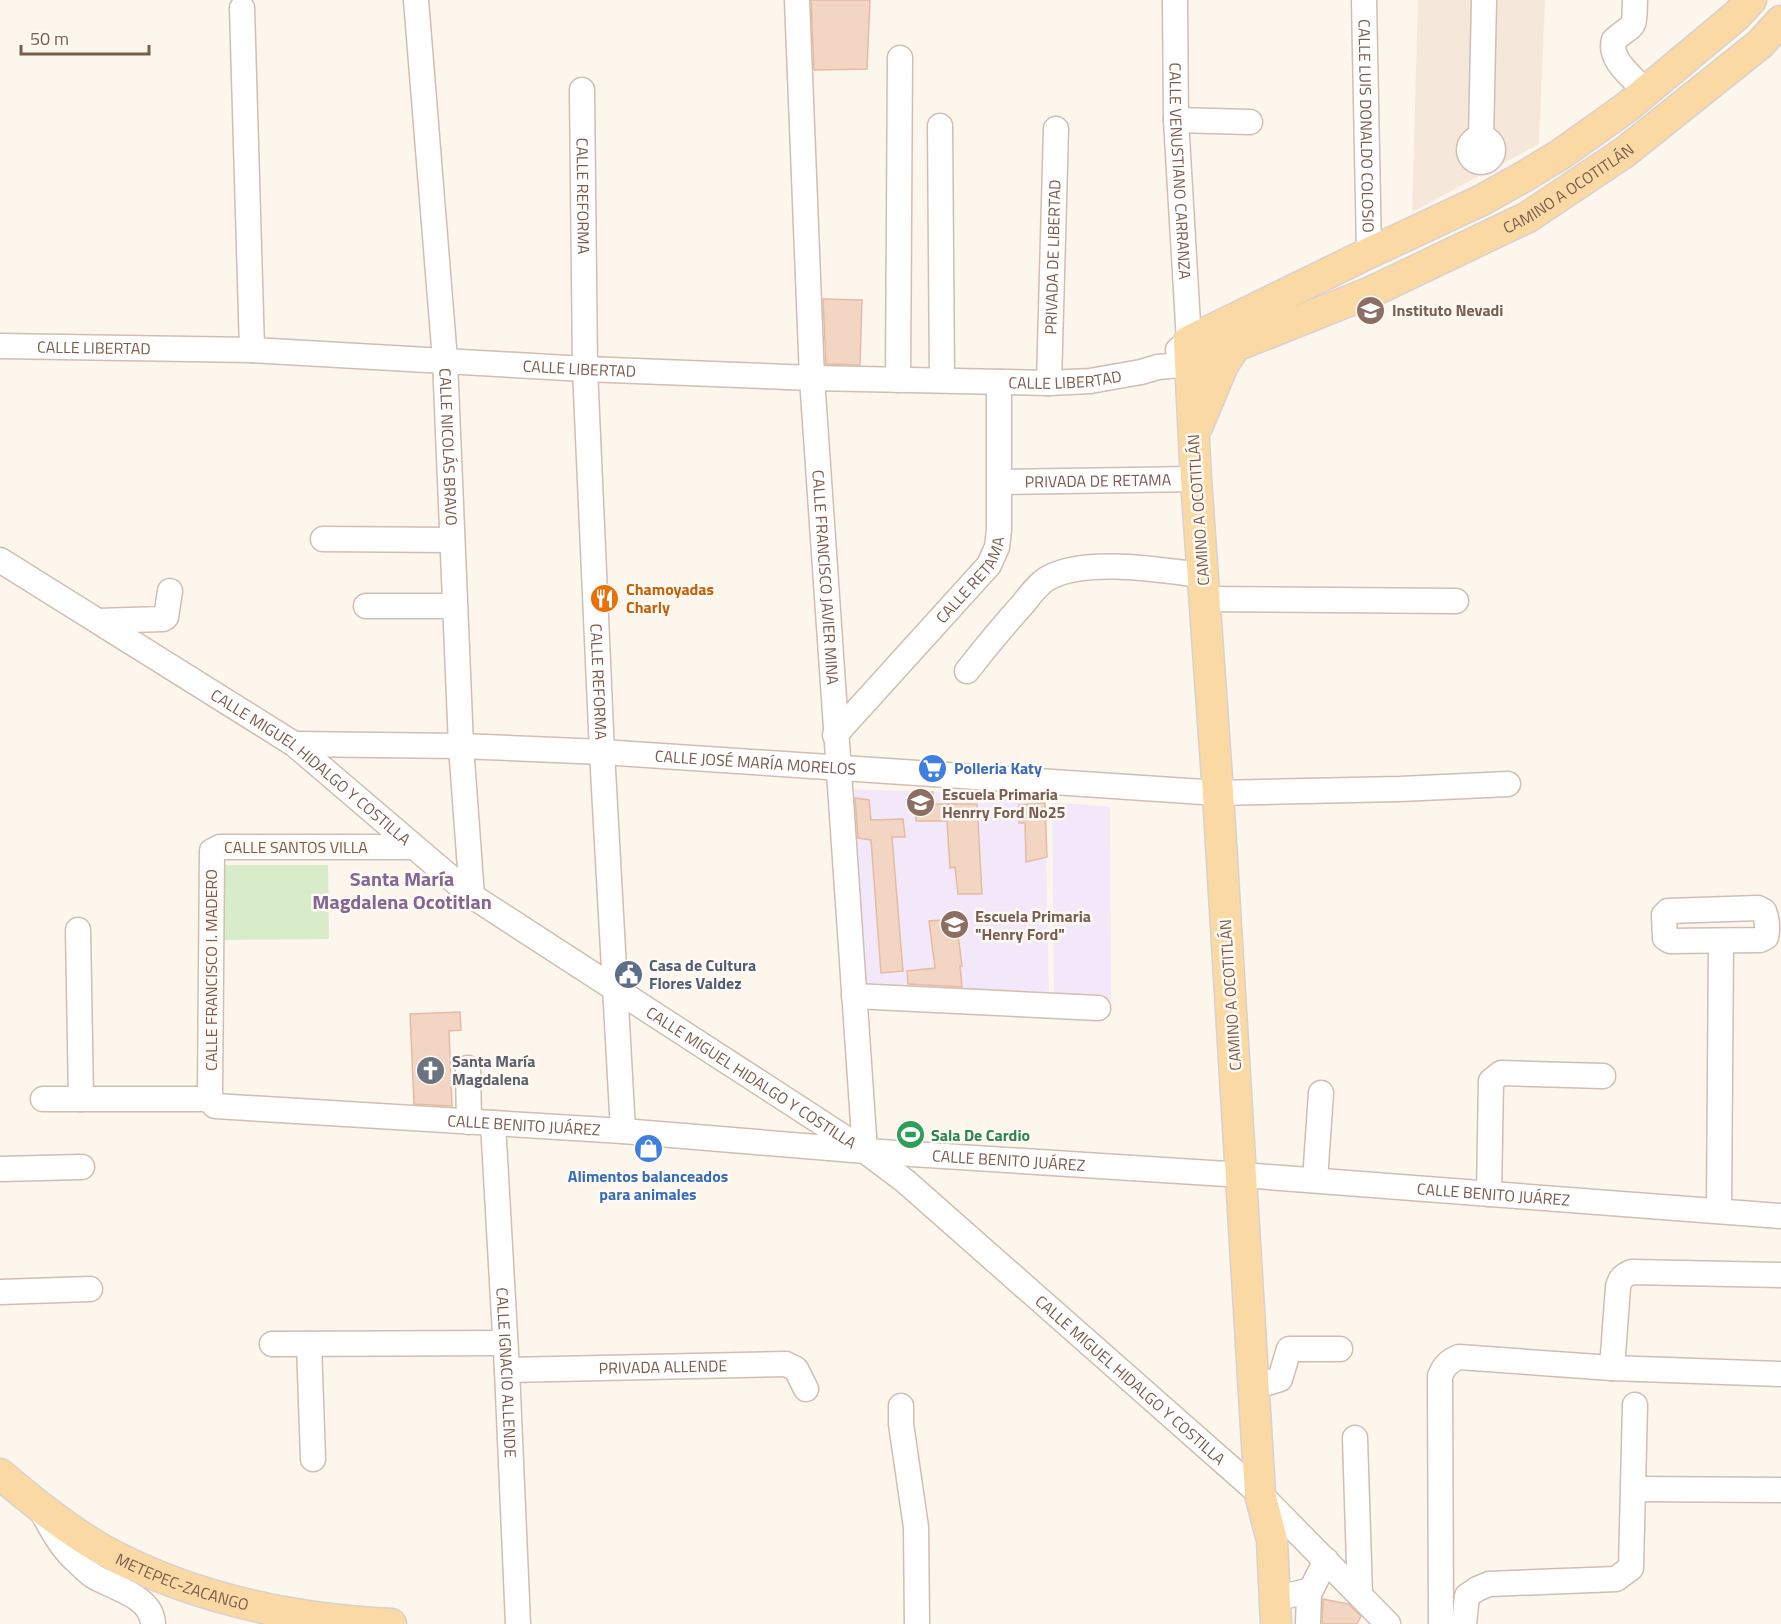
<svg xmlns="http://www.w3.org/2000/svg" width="1781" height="1624" font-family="'Titillium Web',sans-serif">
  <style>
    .residential { fill: #f5e8da }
    .education { fill: #f3e8fa }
    .green { fill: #d8ecc9 }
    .building { fill: #f3d5c3; stroke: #e6bba3; stroke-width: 1.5 }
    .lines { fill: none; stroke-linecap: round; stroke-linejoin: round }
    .minor-casing { stroke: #d1beb0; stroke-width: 27 }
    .major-casing { stroke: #dad1cd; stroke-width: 33 }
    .minor { stroke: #fff; stroke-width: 24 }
    .major { stroke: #fbd9a5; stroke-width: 30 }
    .labels { text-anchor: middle; stroke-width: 5; stroke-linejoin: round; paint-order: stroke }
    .street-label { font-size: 16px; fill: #7a5c4d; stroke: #fffaf3 }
    .education-label { font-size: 16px; font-weight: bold; fill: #785e54; stroke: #fffaf3; text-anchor: start }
    .food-label { font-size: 16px; font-weight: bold; fill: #c56008; stroke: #fffaf3; text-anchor: start }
    .shop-label { font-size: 16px; font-weight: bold; fill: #366cbe; stroke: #fffaf3; text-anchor: start }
    .service-label { font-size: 16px; font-weight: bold; fill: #4e5e75; stroke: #fffaf3; text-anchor: start }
    .worship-label { font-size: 16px; font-weight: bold; fill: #5b616d; stroke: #fffaf3; text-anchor: start }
    .leisure-label { font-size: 16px; font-weight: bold; fill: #27864d; stroke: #fffaf3; text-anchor: start }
    .quarter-label { font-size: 20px; font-weight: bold; fill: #846695; stroke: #fffaf3 }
  </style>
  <rect width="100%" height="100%" fill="#fdf6ec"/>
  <path class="residential" d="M1418,0h127l-6,144 -127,68z"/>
  <path class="education" d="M849,789l196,7 4,202 -184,-5z
    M1052,802l58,5 1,193h-57z"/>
  <path class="green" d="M221,865h107l1,74 -108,1z"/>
  <path class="building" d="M811,0h59l-3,69 -53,1z
    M823,299l39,1 -2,65 -34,-1z
    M914,791l19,1v12h44l5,90h-24l-3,-27 -5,1 -3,-47h-31z
    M855,798l14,2 2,20 32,-1 2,18h-13l11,134 -22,2 -10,-133 -13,-2z
    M1045,803l2,54 -21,5 -1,-39h-6v-18z
    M956,919l6,47h-2l2,21 -54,-3 -1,-13 28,-3 -6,-47z
    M460,1012l1,18 -12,1 3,75 -38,-2 -4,-90z
    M1323,1599l25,5 13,12 -4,8h-35z"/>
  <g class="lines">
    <defs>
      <g id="minor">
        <path id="s1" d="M416,0l29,360 16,386 11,150"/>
        <path id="s2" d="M797,0l15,378 53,773"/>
        <path id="s3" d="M1175,0l1,120 13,221 -11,9"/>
        <path id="s4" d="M1364,0l5,253"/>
        <path d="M1635,0c-1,32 1,21 -21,40 -6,20 19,37 31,51"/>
        <path d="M242,8l10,342"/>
        <path id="s5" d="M582,90l3,279 17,383 21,379"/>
        <path d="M1176,120l74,2"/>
        <path d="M940,126l2,253"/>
        <path d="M1481,138l3,-138"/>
        <circle cx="1481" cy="150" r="12"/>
        <path id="s6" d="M0,346l252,4 333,19 227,9 237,5 41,-2 51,-9 17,-5 33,-3"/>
        <path d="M898,380l2,-322"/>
        <path id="s7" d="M1049,383l7,-254"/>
        <path id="s8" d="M1000,482l196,-3"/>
        <path d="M323,539l129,1"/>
        <path id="s9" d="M0,560l294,184 178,152 393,255 40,30 355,313 128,130"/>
        <path d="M1204,599l252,2"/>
        <path d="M366,606h89"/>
        <path d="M98,621l65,-2 3,-2 4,-26"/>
        <path d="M967,671c18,-23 36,-45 56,-67 7,-9 15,-20 25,-26 38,-21 112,-8 154,-3"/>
        <path id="s10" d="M835,735l154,-170 8,-18 2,-17v-148"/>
        <path id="s11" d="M294,744l167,2 141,6 616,41 182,-4 108,-5"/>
        <path id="s12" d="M413,847h-193l-8,4 -2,243 2,9 3,3 408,25 242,20 377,24 539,41"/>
        <path d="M1758,908l6,3c3,7 4,18 2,26l-6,3 -90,1 -5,-3 -1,-23 4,-4z"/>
        <path d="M78,930l3,169"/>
        <path d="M854,996l244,12"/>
        <path d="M468,1068l1,54"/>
        <path d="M43,1099h168"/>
        <path id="s13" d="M493,1123l14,247 11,254"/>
        <path d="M0,1169l82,-2"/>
        <path d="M1315,1180l6,-87"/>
        <path d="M1489,1194l2,-113 10,-8 102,3"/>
        <path d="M1719,1211l2,-270"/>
        <path d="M0,1292l90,-3"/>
        <path d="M272,1344l233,-1"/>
        <path d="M309,1344l4,115"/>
        <path d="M1612,1368l6,-81c2,-9 6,-12 14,-15l149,3"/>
        <path id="s14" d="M507,1370l279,-6 10,5 10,20"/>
        <path d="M1254,1387l26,-8 9,-30h51"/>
        <path d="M901,1406v18l15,103 1,97"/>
        <path d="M1355,1438l5,157"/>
        <path d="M1634,1489l147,1"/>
        <path d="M41,1510c10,18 19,36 34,50 6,5 12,12 18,16 20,12 59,20 60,48"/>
        <path d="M1275,1599l36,-9 15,-30"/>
        <path d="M1308,1624l1,-33"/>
        <path d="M1441,1624l-1,-248c4,-10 9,-15 19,-19l153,11 169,6"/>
        <path d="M1464,1624l3,-28 10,-7 12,-5 127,-5 15,-11 4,-163"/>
      </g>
      <g id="major">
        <path id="s15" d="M1191,364l180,-72 157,-75 97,-65 135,-108 21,-23"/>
        <path d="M1198,425l25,-60 13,-20"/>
        <path id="s16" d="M0,1474c32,27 66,55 103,76 88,48 188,69 288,74"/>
        <path d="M1276,1624l-4,-84 -12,-46 -42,-701 -22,-314 -7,-138 180,-88 113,-53 43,-24 36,-22 66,-47 109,-91 15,-16"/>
      </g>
    </defs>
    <use href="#minor" class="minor-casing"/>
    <use href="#major" class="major-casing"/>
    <use href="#minor" class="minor"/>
    <use href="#major" class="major"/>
  </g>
  <defs>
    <symbol id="school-disc" viewBox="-11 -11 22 22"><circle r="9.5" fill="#8d6e63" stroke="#fffaf3"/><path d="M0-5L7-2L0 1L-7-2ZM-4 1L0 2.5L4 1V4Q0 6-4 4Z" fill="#fff"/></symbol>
    <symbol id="restaurant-disc" viewBox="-11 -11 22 22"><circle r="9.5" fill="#e8710a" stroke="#fffaf3"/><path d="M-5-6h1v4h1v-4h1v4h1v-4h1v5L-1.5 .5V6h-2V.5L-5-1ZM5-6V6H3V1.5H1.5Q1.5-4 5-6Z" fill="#fff"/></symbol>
    <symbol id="supermarket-disc" viewBox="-11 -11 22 22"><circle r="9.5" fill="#3f7fe0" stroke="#fffaf3"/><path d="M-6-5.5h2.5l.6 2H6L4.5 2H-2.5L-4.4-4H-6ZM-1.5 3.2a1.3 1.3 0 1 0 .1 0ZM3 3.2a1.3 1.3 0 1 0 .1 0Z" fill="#fff"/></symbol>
    <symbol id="civic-disc" viewBox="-11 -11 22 22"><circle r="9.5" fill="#5c6f8a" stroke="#fffaf3"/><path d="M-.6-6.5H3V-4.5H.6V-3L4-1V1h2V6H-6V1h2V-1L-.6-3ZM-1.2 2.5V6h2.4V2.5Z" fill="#fff"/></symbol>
    <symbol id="church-disc" viewBox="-11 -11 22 22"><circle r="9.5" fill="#6b7280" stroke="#fffaf3"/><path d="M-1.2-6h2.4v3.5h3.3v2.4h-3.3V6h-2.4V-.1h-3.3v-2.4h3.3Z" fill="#fff"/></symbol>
    <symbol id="stadium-disc" viewBox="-11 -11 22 22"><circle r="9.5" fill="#2e9e5b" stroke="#fffaf3"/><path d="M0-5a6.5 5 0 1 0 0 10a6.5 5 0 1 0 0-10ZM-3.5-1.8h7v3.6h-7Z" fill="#fff"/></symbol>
    <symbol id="shop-disc" viewBox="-11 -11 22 22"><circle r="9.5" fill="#3f7fe0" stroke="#fffaf3"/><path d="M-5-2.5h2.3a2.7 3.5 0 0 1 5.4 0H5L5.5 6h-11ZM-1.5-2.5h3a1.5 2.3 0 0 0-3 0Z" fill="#fff"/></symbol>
  </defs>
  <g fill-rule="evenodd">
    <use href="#school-disc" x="1354" y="294" width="33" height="33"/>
    <use href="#restaurant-disc" x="588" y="582" width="33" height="33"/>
    <use href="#supermarket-disc" x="916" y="752" width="33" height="33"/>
    <use href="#school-disc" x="904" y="786" width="33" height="33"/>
    <use href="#school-disc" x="938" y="908" width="33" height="33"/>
    <use href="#civic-disc" x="612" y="958" width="33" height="33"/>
    <use href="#church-disc" x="414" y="1054" width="33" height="33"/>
    <use href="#stadium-disc" x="894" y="1118" width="33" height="33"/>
    <use href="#shop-disc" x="632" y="1132" width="33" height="33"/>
  </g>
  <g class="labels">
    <g class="street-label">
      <text dy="6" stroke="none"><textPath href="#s4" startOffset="126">CALLE LUIS DONALDO COLOSIO</textPath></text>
      <text dy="6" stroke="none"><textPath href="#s3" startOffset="171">CALLE VENUSTIANO CARRANZA</textPath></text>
      <text dy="6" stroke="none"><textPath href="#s15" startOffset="417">CAMINO A OCOTITLÁN</textPath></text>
      <text dy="6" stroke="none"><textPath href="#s5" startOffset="106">CALLE REFORMA</textPath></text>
      <text dy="6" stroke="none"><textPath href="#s7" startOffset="126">PRIVADA DE LIBERTAD</textPath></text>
      <text dy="6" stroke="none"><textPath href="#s6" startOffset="94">CALLE LIBERTAD</textPath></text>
      <text dy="6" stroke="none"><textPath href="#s6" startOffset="580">CALLE LIBERTAD</textPath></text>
      <text dy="6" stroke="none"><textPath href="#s6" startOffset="1066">CALLE LIBERTAD</textPath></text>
      <text dy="6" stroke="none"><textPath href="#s1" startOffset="448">CALLE NICOLÁS BRAVO</textPath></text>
      <text dy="6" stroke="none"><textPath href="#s8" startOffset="98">PRIVADA DE RETAMA</textPath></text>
      <text transform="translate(1198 510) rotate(-94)" y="6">CAMINO A OCOTITLÁN</text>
      <text dy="6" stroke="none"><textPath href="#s2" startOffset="578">CALLE FRANCISCO JAVIER MINA</textPath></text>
      <text dy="6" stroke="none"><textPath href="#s10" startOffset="207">CALLE RETAMA</textPath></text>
      <text dy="6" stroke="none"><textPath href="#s5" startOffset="592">CALLE REFORMA</textPath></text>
      <text dy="6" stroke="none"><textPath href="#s11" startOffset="462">CALLE JOSÉ MARÍA MORELOS</textPath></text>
      <text dy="6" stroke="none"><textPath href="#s9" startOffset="374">CALLE MIGUEL HIDALGO Y COSTILLA</textPath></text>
      <text x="296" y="853">CALLE SANTOS VILLA</text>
      <text transform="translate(211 970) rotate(-90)" y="6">CALLE FRANCISCO I. MADERO</text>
      <text transform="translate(1230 995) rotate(-94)" y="6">CAMINO A OCOTITLÁN</text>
      <text dy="6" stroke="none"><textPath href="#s9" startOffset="914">CALLE MIGUEL HIDALGO Y COSTILLA</textPath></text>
      <text dy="6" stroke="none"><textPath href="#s12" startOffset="768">CALLE BENITO JUÁREZ</textPath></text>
      <text dy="6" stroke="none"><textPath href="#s12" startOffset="1254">CALLE BENITO JUÁREZ</textPath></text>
      <text dy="6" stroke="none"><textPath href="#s12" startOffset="1740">CALLE BENITO JUÁREZ</textPath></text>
      <text dy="6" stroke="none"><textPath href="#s14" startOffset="156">PRIVADA ALLENDE</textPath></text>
      <text dy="6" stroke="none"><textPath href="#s13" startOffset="250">CALLE IGNACIO ALLENDE</textPath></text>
      <text dy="6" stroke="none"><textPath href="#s9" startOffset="1400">CALLE MIGUEL HIDALGO Y COSTILLA</textPath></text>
      <text dy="6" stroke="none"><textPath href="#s16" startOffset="214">METEPEC-ZACANGO</textPath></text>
    </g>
    <g class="education-label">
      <text x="1392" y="316">Instituto Nevadi</text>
      <text x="942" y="800">Escuela Primaria<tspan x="942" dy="18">Henrry Ford No25</tspan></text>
      <text x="975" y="922">Escuela Primaria<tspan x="975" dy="18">"Henry Ford"</tspan></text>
    </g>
    <g class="food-label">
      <text x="626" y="595">Chamoyadas<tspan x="626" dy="18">Charly</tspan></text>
    </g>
    <g class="shop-label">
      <text x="954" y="774">Polleria Katy</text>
      <text x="648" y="1182" text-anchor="middle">Alimentos balanceados<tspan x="648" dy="18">para animales</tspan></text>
    </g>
    <g class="service-label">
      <text x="649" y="971">Casa de Cultura<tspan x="649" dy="18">Flores Valdez</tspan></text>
    </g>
    <g class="worship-label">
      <text x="452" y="1067">Santa María<tspan x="452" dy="18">Magdalena</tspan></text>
    </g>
    <g class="leisure-label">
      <text x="931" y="1141">Sala De Cardio</text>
    </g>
    <g class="quarter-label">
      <text x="402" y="886">Santa María<tspan x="402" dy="23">Magdalena Ocotitlan</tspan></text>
    </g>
  </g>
  <path d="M21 45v9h128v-9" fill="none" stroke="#7a5c4d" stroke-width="3"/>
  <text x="30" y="45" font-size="18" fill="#7a5c4d" stroke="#fffaf3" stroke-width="4.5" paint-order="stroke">50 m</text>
</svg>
